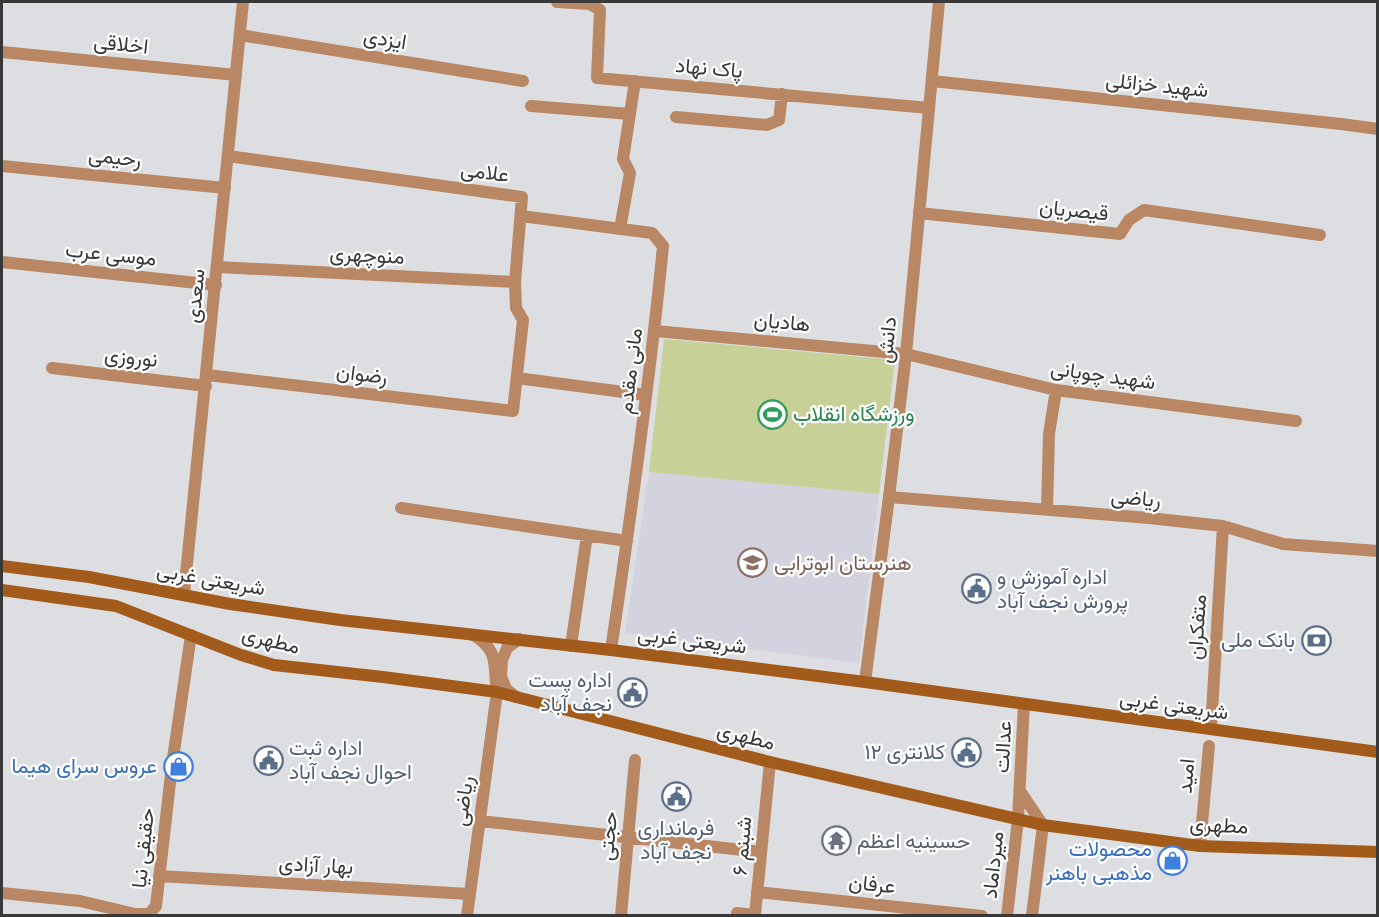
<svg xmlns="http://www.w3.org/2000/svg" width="1379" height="917" font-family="'IBM Plex Sans',Vazirmatn,sans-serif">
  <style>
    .built { fill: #d2d3de }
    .green { fill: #c7d197 }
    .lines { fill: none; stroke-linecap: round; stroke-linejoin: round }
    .minor { stroke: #b98763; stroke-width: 12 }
    .tertiary { stroke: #b98763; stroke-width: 12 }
    .secondary { stroke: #a35b1b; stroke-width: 12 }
    .labels { text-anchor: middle; stroke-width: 4.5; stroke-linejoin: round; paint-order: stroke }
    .street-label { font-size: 21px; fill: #383839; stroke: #fff }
    .leisure-label { font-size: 21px; fill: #27864d; stroke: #fff; text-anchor: start }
    .education-label { font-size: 21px; fill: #785e54; stroke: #fff; text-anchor: start }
    .service-label { font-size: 21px; fill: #4e5e75; stroke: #fff; text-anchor: end }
    .shop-label { font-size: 21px; fill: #366cbe; stroke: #fff; text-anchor: end }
    .worship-label { font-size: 21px; fill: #5b616d; stroke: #fff; text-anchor: start }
  </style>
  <rect width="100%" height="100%" fill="#dddee2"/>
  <path class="built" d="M649,472l230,22 -20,169 -234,-30z"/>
  <path class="green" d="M664,339l231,21 -16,134 -230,-22z"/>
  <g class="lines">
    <path class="minor" d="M557,2l33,2 10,6 -3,68 332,30
      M240,35l283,46
      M2,52l234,23
      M932,81l409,43 37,5
      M531,106l99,8
      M676,117l91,8 12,-5 3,-26
      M2,166l223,22
      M919,213l201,21 9,-14 15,-10 176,25
      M521,216l131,17 11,13c-13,135 -32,269 -52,404
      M620,229l10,-56 -7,-14 12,-78
      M2,262l214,23
      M218,267l297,15
      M655,331l251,23 150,36 240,31
      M52,368l154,18
      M207,375l306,36 10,-91 -7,-12 -1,-26 7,-85 -294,-41
      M517,378l129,17
      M889,497l260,21 74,8 60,18 95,7
      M401,508l226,33
      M1047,509l2,-75 7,-44
      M571,646l16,-111
      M516,697l-10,-8 -5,-13 1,-16 5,-12 12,-9
      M1211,729l12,-203
      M1020,791l23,34
      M1018,819l6,-115
      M480,821l281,31
      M1200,846l9,-100
      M159,876l310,18
      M757,892l225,24
      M2,893l78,8 55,13h14l7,-8 16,-141 19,-130
      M737,913l18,2 15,-153
      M467,916l30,-224c-4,-26 3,-42 -24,-57
      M621,916l14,-156"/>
    <path class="tertiary" d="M184,594l59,-592
      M865,682l24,-185 17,-143 33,-352
      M1007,916l11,-97
      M1032,916l11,-91"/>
    <path class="secondary" d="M2,566l87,11 141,27 110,16 271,30 254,32 513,70
      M2,590l114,16 125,49 33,10 109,12 114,15 273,70 273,63 157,21 178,6"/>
  </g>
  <defs>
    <symbol id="stadium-ring" viewBox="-11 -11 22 22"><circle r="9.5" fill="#fff" stroke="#2e9e5b" stroke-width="1.5"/><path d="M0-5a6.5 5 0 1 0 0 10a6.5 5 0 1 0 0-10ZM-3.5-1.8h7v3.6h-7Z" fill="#2e9e5b"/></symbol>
    <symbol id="school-ring" viewBox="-11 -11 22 22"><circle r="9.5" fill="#fff" stroke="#8d6e63" stroke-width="1.5"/><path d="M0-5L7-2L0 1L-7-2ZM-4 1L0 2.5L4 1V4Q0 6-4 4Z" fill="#8d6e63"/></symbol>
    <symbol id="civic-ring" viewBox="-11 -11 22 22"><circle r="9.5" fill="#fff" stroke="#5c6f8a" stroke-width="1.5"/><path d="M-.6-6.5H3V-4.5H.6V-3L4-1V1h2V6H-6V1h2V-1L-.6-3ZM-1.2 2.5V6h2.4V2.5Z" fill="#5c6f8a"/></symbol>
    <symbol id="bank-ring" viewBox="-11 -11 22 22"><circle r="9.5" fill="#fff" stroke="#5c6f8a" stroke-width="1.5"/><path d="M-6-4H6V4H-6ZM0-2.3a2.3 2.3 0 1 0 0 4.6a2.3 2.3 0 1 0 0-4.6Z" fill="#5c6f8a"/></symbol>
    <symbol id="shop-ring" viewBox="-11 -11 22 22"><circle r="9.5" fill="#fff" stroke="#3f7fe0" stroke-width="1.5"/><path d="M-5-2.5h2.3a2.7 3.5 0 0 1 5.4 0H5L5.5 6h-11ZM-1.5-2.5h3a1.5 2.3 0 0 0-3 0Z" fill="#3f7fe0"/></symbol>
    <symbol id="temple-ring" viewBox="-11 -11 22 22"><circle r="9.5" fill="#fff" stroke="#6b7280" stroke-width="1.5"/><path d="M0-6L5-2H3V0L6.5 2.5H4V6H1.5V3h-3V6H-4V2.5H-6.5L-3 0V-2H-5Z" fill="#6b7280"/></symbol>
  </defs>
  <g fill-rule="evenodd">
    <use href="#stadium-ring" x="756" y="398" width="33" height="33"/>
    <use href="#school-ring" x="736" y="546" width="33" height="33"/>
    <use href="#civic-ring" x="960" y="572" width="33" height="33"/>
    <use href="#bank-ring" x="1300" y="624" width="33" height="33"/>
    <use href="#civic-ring" x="616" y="676" width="33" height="33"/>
    <use href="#civic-ring" x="950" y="736" width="33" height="33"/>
    <use href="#civic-ring" x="252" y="744" width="33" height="33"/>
    <use href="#shop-ring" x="162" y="750" width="33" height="33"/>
    <use href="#civic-ring" x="660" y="780" width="33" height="33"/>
    <use href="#temple-ring" x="820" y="824" width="33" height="33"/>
    <use href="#shop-ring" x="1156" y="844" width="33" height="33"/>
  </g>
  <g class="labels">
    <g class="street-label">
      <text transform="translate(385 39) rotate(9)" y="7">ایزدی</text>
      <text transform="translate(121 44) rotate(6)" y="7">اخلاقی</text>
      <text transform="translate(709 68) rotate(5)" y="7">پاک نهاد</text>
      <text transform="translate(1157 85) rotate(6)" y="7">شهید خزائلی</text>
      <text transform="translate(115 157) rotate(6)" y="7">رحیمی</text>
      <text transform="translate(485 172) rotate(8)" y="7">علامی</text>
      <text transform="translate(1074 210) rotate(6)" y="7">قیصریان</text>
      <text transform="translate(111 254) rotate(6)" y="7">موسی عرب</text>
      <text transform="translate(367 255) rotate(3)" y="7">منوچهری</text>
      <text transform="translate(195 296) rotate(-84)" y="7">سعدی</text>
      <text transform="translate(782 322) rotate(5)" y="7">هادیان</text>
      <text transform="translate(887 340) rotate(-84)" y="7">دانش</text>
      <text transform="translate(131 357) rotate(6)" y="7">نوروزی</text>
      <text transform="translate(630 371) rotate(-83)" y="7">مانی مقدم</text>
      <text transform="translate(362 374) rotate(7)" y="7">رضوان</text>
      <text transform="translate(1103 375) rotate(8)" y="7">شهید چوپانی</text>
      <text transform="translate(1136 498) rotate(5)" y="7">ریاضی</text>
      <text transform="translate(211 579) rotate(10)" y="7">شریعتی غربی</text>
      <text transform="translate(1197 627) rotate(-86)" y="7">متفکران</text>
      <text transform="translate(271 640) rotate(14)" y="7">مطهری</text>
      <text transform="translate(692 640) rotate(7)" y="7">شریعتی غربی</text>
      <text transform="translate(1174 705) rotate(8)" y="7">شریعتی غربی</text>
      <text transform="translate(746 736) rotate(14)" y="7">مطهری</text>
      <text transform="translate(1003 747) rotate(-87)" y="7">عدالت</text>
      <text transform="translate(1186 776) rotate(-85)" y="7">امید</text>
      <text transform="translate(463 801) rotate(-82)" y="7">ریاضی</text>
      <text transform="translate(1219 825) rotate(3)" y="7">مطهری</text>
      <text transform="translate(608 836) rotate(-85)" y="7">حجتی</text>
      <text transform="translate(742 846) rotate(-85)" y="7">شبنم ۶</text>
      <text transform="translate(143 848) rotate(-84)" y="7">حقیقی نیا</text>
      <text transform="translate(316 865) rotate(3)" y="7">بهار آزادی</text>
      <text transform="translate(993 865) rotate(-84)" y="7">میرداماد</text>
      <text transform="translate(872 884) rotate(6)" y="7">عرفان</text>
    </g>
    <g class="leisure-label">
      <text x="793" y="421">ورزشگاه انقلاب</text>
    </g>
    <g class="education-label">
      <text x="774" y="570">هنرستان ابوترابی</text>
    </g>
    <g class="service-label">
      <text x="997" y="584" text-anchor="start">اداره آموزش و<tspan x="997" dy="24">پرورش نجف آباد</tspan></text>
      <text x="1295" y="647">بانک ملی</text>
      <text x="612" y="687">اداره پست<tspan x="612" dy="24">نجف آباد</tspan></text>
      <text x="289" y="755" text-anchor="start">اداره ثبت<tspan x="289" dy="24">احوال نجف آباد</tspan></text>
      <text x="945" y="759">کلانتری ۱۲</text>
      <text x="676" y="835" text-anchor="middle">فرمانداری<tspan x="676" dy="24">نجف آباد</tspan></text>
    </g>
    <g class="shop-label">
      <text x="157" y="773">عروس سرای هیما</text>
      <text x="1152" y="856">محصولات<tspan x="1152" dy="24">مذهبی باهنر</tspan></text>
    </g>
    <g class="worship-label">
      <text x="857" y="848">حسینیه اعظم</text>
    </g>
  </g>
  <rect width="1379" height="917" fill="none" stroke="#383839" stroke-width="6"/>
</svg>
